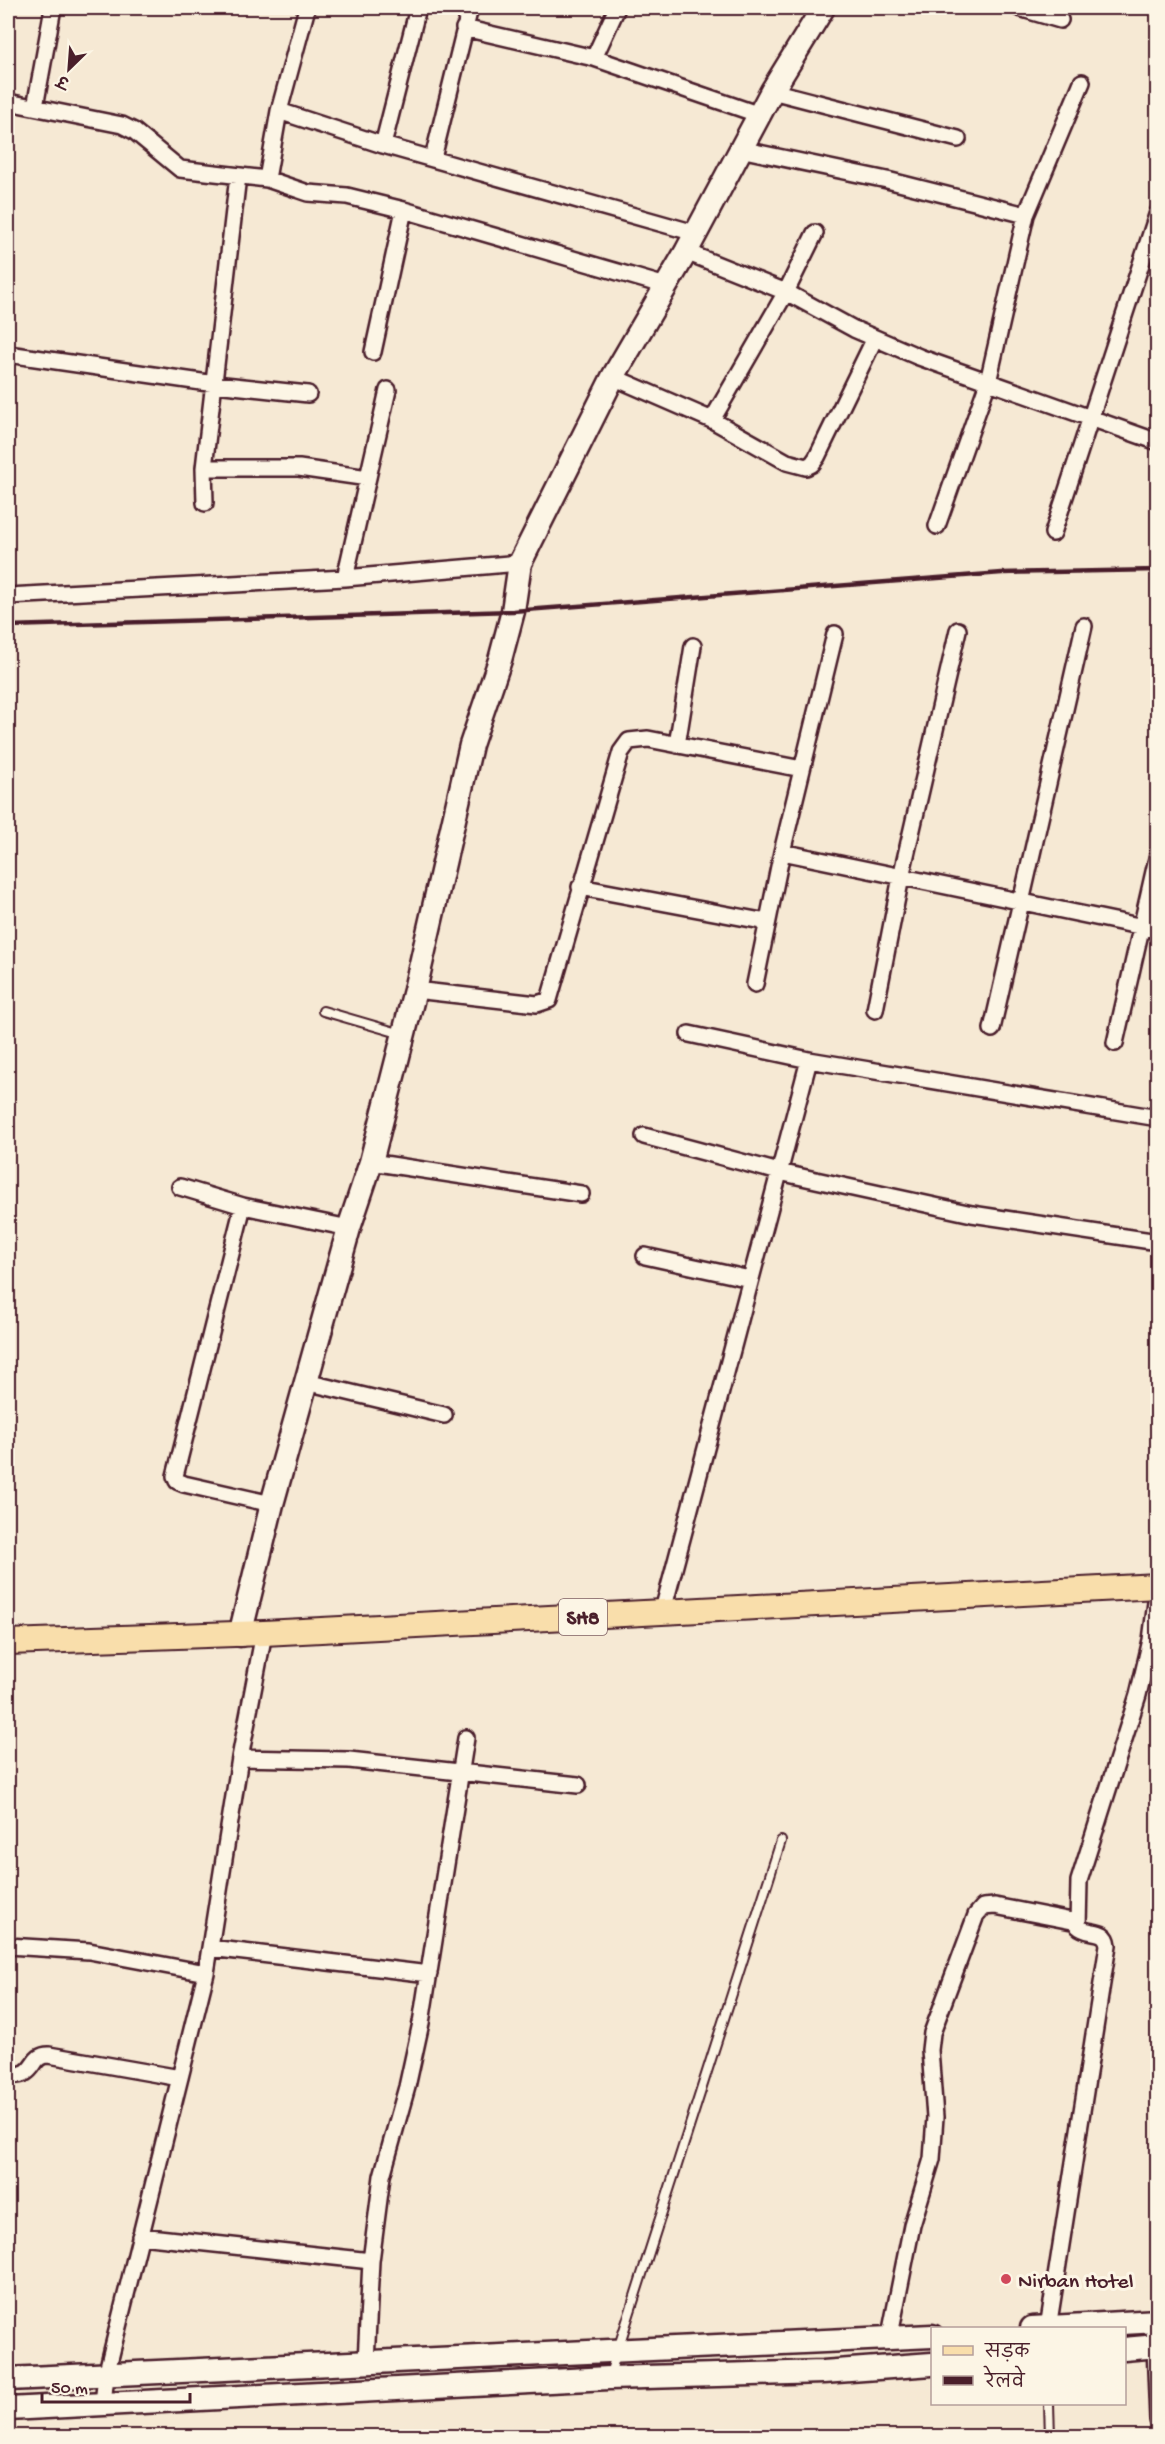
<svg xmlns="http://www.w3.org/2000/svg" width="1165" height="2444" font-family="'Gochi Hand','Playpen Sans Deva',sans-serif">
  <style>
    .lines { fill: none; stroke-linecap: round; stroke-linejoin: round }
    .lane-casing { stroke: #4a1f2b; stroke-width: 12 }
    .street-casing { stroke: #4a1f2b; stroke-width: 20 }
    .secondary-casing { stroke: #4a1f2b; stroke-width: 27 }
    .primary-casing { stroke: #4a1f2b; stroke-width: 28 }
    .lane { stroke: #fcf5e5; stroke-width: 8 }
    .street { stroke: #fcf5e5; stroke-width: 15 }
    .secondary { stroke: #fcf5e5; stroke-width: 22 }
    .primary { stroke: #f9deab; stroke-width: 24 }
    .rail { stroke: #4a1f2b; stroke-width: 4.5 }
    .poi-dot { fill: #d1495b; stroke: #fcf5e5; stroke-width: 2 }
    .labels { text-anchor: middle; stroke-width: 6; stroke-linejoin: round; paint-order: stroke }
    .shield { fill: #fcf5e5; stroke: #7f5f63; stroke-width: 1.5 }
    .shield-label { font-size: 21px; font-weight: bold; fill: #4a1f2b }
    .poi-label { font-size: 22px; fill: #4a1f2b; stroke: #fcf5e5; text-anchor: start }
  </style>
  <rect width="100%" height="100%" fill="#f6e9d4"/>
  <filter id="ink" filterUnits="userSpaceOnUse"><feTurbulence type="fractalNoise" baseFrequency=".0167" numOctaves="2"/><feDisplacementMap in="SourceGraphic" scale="12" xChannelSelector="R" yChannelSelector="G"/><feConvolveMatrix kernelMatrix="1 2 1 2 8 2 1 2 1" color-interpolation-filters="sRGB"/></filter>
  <g filter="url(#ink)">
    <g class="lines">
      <defs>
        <path id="lane" d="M323,1011l79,23
          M610,2374l171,-533
          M1049,2404l1,32"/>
        <path id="street" d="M1019,8l41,12
          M464,28l130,30 166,57
          M594,58l23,-50
          M772,91l186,48
          M8,102l114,23 12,6 46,38 87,10 41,14 39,3 57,14 262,76
          M35,107l18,-99
          M279,111l104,34 312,88
          M383,145l35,-137
          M740,149l147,31 139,35
          M433,158l37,-150
          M267,179l12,-68 28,-103
          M686,252l100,40 68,37 65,28 239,85
          M373,352l31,-142
          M8,354l207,30 93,10
          M613,377l99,43 75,42 19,5 6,-3 5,-7 58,-119
          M712,420l74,-128 29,-59
          M204,468h95l69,10
          M205,503l-1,-35 34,-292
          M937,526l51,-144 38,-167 56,-133
          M1053,533l105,-321
          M345,578l43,-188
          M8,596l337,-18 175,-15
          M677,745l16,-99
          M782,852l376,78
          M580,887l187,35
          M755,984l27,-132 53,-218
          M415,990l122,14 12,-4 72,-248 8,-11 19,-2 154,30
          M875,1010l26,-133 57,-247
          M992,1029l92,-403
          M689,1034l120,26 349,58
          M1115,1043l43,-189
          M644,1136l135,36 193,42 186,28
          M371,1162l210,32
          M180,1187l63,19 106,22
          M243,1206l-68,270 2,5 7,3 88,20
          M645,1256l105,23
          M306,1382l138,33
          M662,1614l147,-554
          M240,1758l109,2 229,25
          M8,1946l81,5 117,22
          M210,1948l219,26
          M8,2075c31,3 20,-20 41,-20l131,23
          M140,2236l231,25
          M1154,2322l4,98
          M1048,2328l60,-383c-2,-18 -20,-9 -30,-19l1,-45 59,-186 13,-55 7,-53
          M889,2340l23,-115 20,-66 3,-42 -5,-67 2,-17 44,-118 7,-8 12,-1 82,16
          M366,2362l5,-101 11,-85 25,-89 14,-64 45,-285
          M103,2404l3,-29 100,-402 34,-215 24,-125"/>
        <path id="secondary" d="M240,1635l32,-131 77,-276 22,-66 44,-172 56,-245 29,-85 13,-49 7,-48 93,-186 73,-125 86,-161 51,-83
          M1032,2328l126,-7
          M1124,2349l34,-3
          M8,2379l924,-43
          M8,2409l601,-31 214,-6 109,-8"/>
        <path id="primary" d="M8,1642l256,-9 894,-47"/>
      </defs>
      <use href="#lane" class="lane-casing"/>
      <use href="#street" class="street-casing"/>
      <use href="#secondary" class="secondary-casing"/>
      <use href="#primary" class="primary-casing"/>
      <use href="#lane" class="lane"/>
      <use href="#street" class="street"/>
      <use href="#secondary" class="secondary"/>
      <use href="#primary" class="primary"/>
      <path class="rail" d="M8,626l505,-15 489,-38 156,-3"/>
    </g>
  </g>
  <circle class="poi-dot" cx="1006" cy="2279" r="6"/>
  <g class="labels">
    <rect class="shield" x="559" y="1599" width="48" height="36" rx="4.5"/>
    <g class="shield-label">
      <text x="583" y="1624">SH8</text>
    </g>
    <g class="poi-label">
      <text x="1018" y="2287">Nirban Hotel</text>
    </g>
  </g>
  <rect width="1165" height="2444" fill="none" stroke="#fcf5e5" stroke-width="30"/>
  <rect x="15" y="15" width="1135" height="2414" fill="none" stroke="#4a1f2b" stroke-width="2" filter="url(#ink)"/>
  <rect x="931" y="2327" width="195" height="78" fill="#fcf5e5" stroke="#b59f9b" stroke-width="1.5"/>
  <rect x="943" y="2346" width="30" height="9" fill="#f9deab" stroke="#b59f9b" stroke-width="1.5"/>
  <text x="985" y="2357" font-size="18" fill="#4a1f2b">सड़क</text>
  <rect x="943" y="2376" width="30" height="9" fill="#4a1f2b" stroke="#b59f9b" stroke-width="1.5"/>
  <text x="985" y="2387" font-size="18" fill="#4a1f2b">रेलवे</text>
  <g transform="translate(69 69) rotate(205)" stroke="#fcf5e5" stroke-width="4.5" paint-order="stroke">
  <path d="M0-4.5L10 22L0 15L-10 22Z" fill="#4a1f2b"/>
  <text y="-9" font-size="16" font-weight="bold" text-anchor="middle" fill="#4a1f2b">उ</text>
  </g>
  <path d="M42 2393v9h148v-9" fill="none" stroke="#4a1f2b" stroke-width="3"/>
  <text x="51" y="2393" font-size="18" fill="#4a1f2b" stroke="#fcf5e5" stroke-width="4.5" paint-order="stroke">50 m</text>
</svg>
